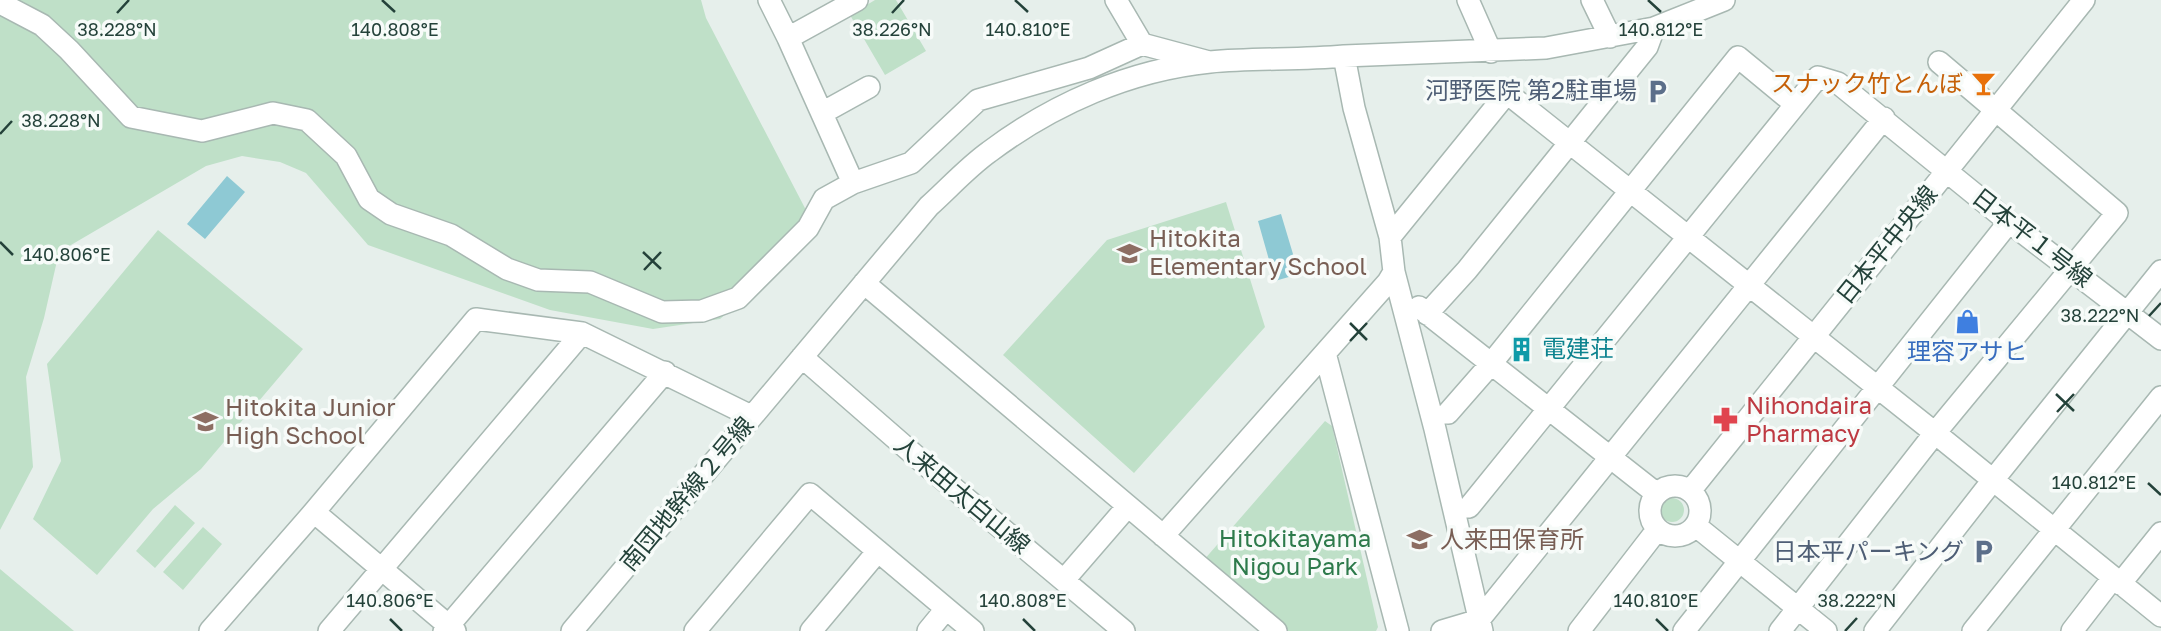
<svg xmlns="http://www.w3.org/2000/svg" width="2161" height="631" font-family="'Golos Text','Noto Sans JP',sans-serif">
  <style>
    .green { fill: #bfe0c8 }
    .water { fill: #8ec9d4 }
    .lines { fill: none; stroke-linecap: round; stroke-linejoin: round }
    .minor-casing { stroke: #a8b8b2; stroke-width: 24 }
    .minor { stroke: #fff; stroke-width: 21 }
    .ticks { fill: none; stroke: #24423a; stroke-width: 2.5 }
    .labels { text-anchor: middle; stroke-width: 7; stroke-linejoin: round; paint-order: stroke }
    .food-label { font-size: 24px; fill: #c56008; stroke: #f7fbf9; text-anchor: end }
    .service-label { font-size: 24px; fill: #4e5e75; stroke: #f7fbf9; text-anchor: end }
    .street-label { font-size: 24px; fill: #24423a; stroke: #f7fbf9 }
    .education-label { font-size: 24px; fill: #785e54; stroke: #f7fbf9; text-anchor: start }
    .culture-label { font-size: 24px; fill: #0d838f; stroke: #f7fbf9; text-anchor: start }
    .shop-label { font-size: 24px; fill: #366cbe; stroke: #f7fbf9 }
    .health-label { font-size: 24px; fill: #be3a42; stroke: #f7fbf9; text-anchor: start }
    .park-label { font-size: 24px; fill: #2d7a4b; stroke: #f7fbf9 }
    .ticks-label { font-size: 18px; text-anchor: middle; fill: #24423a; stroke: #f7fbf9; stroke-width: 7; stroke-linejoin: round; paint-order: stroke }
  </style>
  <rect width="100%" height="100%" fill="#e6efeb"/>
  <path class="green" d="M0,0h701l5,18 101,194 -31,59 -56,48 -67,10 -103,-19 -182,-65 -62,-72 -26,-11 -38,-6 -36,10 -147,86 -15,66 -18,59 7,90 -33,63z
    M875,0h21l30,51 -41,24 -35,-60z
    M1226,202l39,125 -131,146 -131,-118 104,-115z
    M158,230l145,119 -102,120 -48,40 -56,66 -64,-56 28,-58 -14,-97z
    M1325,421l7,5 46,201 -2,4h-90l-83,-70z
    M1660 510a12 12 0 1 1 24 0a12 12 0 1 1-24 0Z
    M175,505l20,18 -40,45 -19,-17z
    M203,527l19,17 -39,46 -20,-18z
    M0,569l74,62h-74z"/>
  <path class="water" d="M227,176l18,16 -40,47 -18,-15z
    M1281,214l18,60 -24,7 -17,-60z"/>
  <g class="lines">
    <defs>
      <path id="minor" d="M769,0l19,38
        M1116,0l26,44
        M1468,0l23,52
        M1592,0l18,37
        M0,3l42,22 27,25 62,67 71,14 71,-18 34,7 39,36 23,43 22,15 60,21 56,34 31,11 52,2 72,30 40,-1 36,-13 70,-70 16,-29 29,-16 58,-20 67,-63 111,-32 53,-24 67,18
        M822,113l47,-26
        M853,183l-65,-145 69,-38
        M1390,237l117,-144 428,340 226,183
        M864,283l412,348
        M1419,307l238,187
        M1427,314l40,-44 180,-223 7,-19
        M1325,353l73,278
        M802,357l124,108 198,166
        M1448,413l42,-48 248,-308 57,47
        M1650 511a25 25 0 1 1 50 0a25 25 0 1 1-50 0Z
        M1690,491l394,-491
        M1469,507l349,-430 20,6 171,139 152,117
        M314,512l141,119
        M1696,526l130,105
        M1163,536l225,-254 6,-10
        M1064,580l64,-74
        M2120,584l41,-51
        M210,631l104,-119 162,-193 106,14 169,83
        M329,631l253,-298
        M444,631l221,-259
        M572,631l357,-425c20,-18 39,-39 60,-54 64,-48 141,-82 221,-90 44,-4 90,-2 134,-6
        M695,631l115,-137 163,137
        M811,631l67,-80
        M928,631l18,-22
        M1442,631l37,-11 405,-502
        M1482,631l-47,-202 -41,-157 -4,-35 -36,-129 -10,-52 202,-8 108,-20 70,-28
        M1579,631l78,-101
        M1684,631l325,-409
        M1780,631l155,-198 182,-220 -178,-151
        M1875,631l118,-151 168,-209
        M1973,631l188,-234
        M2072,631l41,-53"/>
    </defs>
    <use href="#minor" class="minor-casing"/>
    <use href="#minor" class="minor"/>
  </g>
  <path class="ticks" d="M382,0l13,12M1015,0l13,12M1648,0l13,12M117,13l12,-13M892,13l12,-13M0,134l12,-13M0,242l13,13M643,252l18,17M644,270l17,-18M2149,316l12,-13M1350,323l17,17M1350,341l17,-18M2056,394l18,17M2057,412l17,-18M2148,483l13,12M390,619l12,12M1023,619l12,12M1656,619l12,12M1845,631l12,-13"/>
  <defs>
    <symbol id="bar-bare" viewBox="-9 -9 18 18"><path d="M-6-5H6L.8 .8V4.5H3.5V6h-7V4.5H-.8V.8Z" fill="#e8710a" stroke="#f7fbf9" stroke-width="2.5" paint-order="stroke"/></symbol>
    <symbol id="parking-bare" viewBox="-9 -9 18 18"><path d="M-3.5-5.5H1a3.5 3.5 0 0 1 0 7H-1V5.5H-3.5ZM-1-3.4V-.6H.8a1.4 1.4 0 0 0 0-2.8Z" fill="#5c6f8a" stroke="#f7fbf9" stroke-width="2.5" paint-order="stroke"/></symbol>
    <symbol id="school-bare" viewBox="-9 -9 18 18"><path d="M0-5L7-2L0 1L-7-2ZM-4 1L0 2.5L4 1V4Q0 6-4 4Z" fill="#8d6e63" stroke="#f7fbf9" stroke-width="2.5" paint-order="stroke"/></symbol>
    <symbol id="shop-bare" viewBox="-9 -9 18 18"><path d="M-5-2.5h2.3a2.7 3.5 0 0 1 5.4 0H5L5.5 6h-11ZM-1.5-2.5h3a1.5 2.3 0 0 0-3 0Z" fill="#3f7fe0" stroke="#f7fbf9" stroke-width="2.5" paint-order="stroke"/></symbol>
    <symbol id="building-bare" viewBox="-9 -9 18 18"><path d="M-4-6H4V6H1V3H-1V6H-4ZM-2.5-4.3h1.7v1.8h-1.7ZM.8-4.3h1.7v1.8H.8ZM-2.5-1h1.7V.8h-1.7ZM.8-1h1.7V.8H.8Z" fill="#0f9aa8" stroke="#f7fbf9" stroke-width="2.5" paint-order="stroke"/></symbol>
    <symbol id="pharmacy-bare" viewBox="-9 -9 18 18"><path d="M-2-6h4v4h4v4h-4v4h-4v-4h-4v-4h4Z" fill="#e0444e" stroke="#f7fbf9" stroke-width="2.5" paint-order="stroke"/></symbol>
  </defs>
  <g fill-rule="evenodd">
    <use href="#bar-bare" x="1966" y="66" width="35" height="35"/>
    <use href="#parking-bare" x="1640" y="74" width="35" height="35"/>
    <use href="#school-bare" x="1112" y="236" width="35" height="35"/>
    <use href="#shop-bare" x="1950" y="304" width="35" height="35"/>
    <use href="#building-bare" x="1504" y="332" width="35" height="35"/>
    <use href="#pharmacy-bare" x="1708" y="402" width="35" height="35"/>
    <use href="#school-bare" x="188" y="404" width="35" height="35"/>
    <use href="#school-bare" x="1402" y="522" width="35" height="35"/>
    <use href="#parking-bare" x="1966" y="534" width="35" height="35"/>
  </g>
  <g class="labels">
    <g class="food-label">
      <text x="1963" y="92">スナック竹とんぼ</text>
    </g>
    <g class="service-label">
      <text x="1637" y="99">河野医院 第2駐車場</text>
      <text x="1964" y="560">日本平パーキング</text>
    </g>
    <g class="street-label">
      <text transform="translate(2032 238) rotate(38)" y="8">日本平１号線</text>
      <text transform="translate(1887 245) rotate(-51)" y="8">日本平中央線</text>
      <text transform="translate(687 494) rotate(-50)" y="8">南団地幹線２号線</text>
      <text transform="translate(962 495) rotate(40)" y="8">人来田太白山線</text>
    </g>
    <g class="education-label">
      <text x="1149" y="247">Hitokita<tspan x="1149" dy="28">Elementary School</tspan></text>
      <text x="225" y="416">Hitokita Junior<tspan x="225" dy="28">High School</tspan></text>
      <text x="1440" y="548">人来田保育所</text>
    </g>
    <g class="culture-label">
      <text x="1542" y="357">電建荘</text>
    </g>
    <g class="shop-label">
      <text x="1967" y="360">理容アサヒ</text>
    </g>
    <g class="health-label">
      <text x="1746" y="414">Nihondaira<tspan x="1746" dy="28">Pharmacy</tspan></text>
    </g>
    <g class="park-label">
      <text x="1295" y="547">Hitokitayama<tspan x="1295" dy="28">Nigou Park</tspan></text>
    </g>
  </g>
  <g class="ticks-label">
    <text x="395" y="36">140.808°E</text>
    <text x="1028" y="36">140.810°E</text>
    <text x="1661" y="36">140.812°E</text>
    <text x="117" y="36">38.228°N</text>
    <text x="892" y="36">38.226°N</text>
    <text x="61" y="127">38.228°N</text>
    <text x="67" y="261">140.806°E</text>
    <text x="2100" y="322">38.222°N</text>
    <text x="2094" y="489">140.812°E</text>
    <text x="1857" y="607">38.222°N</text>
    <text x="390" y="607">140.806°E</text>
    <text x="1023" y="607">140.808°E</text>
    <text x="1656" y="607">140.810°E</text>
  </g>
</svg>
